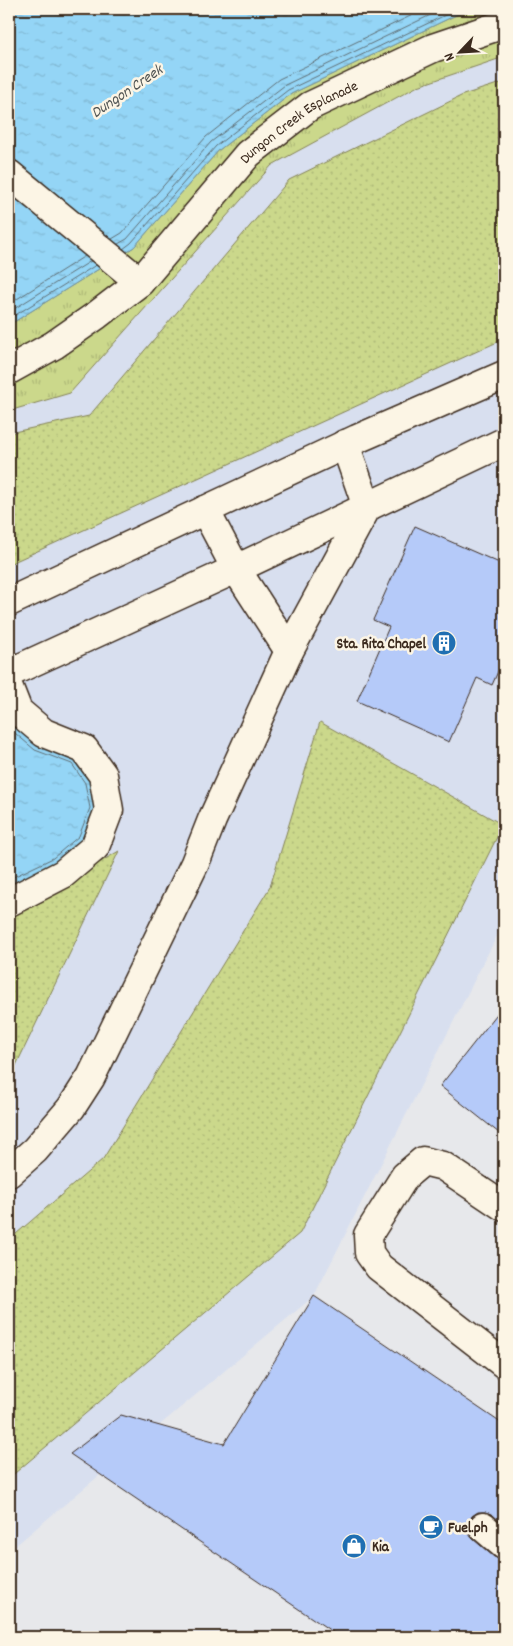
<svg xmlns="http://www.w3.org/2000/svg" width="513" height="1646" font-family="Dekko,sans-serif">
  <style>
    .built { fill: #d8dfef }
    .grass { fill: url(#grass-dots); stroke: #838154 }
    .park { fill: url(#park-tufts); stroke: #838154 }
    .water { fill: url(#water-ripples); stroke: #7091a0 }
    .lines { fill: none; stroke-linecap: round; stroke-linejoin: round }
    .shore { stroke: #5f6e74; stroke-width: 1 }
    .building { fill: #b5caf9; stroke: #3b2a1e }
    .minor-casing { stroke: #3b2a1e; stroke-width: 31 }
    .minor { stroke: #fcf5e5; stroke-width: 28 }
    .labels { text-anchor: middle; stroke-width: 5; stroke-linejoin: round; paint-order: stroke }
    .street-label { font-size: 15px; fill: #3b2a1e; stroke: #fcf5e5 }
    .poi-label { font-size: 15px; font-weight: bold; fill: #3b2a1e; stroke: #fcf5e5; text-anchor: start }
    .water-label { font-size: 16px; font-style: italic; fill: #515554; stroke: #fcf5e5 }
  </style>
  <defs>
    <pattern id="grass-dots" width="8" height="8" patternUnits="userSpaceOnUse" patternTransform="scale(1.25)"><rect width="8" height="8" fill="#cbd88b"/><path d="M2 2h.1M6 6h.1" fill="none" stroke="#afba78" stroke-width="1.8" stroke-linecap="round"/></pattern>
    <pattern id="park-tufts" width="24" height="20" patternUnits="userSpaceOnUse" patternTransform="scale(1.25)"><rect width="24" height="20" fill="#cbd88b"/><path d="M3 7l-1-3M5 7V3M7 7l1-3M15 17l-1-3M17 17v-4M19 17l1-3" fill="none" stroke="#afba78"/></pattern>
    <pattern id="water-ripples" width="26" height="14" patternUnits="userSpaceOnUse" patternTransform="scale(1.25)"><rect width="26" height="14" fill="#94d5f6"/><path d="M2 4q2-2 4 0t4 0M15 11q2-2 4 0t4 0" fill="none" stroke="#80b7d2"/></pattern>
  </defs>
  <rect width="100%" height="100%" fill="#e7e8eb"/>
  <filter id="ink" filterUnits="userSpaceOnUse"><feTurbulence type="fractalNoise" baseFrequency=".02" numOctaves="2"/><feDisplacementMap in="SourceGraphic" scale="10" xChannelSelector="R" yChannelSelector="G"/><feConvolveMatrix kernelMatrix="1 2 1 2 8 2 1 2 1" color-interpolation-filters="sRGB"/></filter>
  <g filter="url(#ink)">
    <path class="built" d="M504,57v865l-190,374 -305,255v-1140l61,-18 202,-228 146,-79z"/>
    <path class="grass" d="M504,82v257l-495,225v-131l80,-17 200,-236 174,-85z
      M320,722l183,103 -203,408 -291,245v-238l94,-81 167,-272z
      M119,851l-110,229v-165z"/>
    <path class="park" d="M474,9h30v48l-86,29 -146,79 -202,228 -61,18v-86l125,-78 85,-97 72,-56 165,-79z"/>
    <path class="water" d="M9,9h465l-18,6 -165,79 -72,56 -85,97 -125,78z
      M9,688l94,87 -8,72 -86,54z"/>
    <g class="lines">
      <path class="shore" d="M112,239l10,-6 84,-96 73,-58 146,-70
        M118,244l9,-5 84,-97 74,-57 158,-76
        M123,249l8,-6 85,-97 72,-56 170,-81
        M9,304l76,-48
        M9,312l82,-51
        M9,319l87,-54
        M9,728l26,22 37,14 13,19 5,25 -11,28 -26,22 -44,21"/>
    </g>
    <path class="building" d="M415,526l89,39v93l-12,27 -15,-7 -28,64 -92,-41 32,-74 -16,-7z
      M504,1005v132l-64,-51z
      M314,1296l190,129v100l-11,-10 -8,-3h-7l-6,4 -4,9v8l5,6 21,18 10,3v77h-164l-270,-183 51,-39 103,29z"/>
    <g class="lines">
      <defs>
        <g id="minor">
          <path d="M9,174l131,108"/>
          <path id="s1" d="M9,370l45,-25 43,-30 43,-33 108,-128 62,-48 123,-58 71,-24"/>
          <path d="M205,510l31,59 53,82"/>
          <path d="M9,602l348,-163 147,-64"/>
          <path d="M9,673l227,-104 268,-127"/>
          <path d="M9,688l9,23 26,22 40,16 19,26 6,35 -14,37 -32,27 -54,28"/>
          <path d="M9,1173l26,-23 36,-42 20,-31 104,-214 17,-43 77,-169 78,-144 -22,-63"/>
          <path d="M504,1207l-61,-41 -20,-5 -18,15 -37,59 1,18 10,14 125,97"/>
          <path d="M483,1527l21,18"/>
        </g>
      </defs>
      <use href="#minor" class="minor-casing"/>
      <use href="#minor" class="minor"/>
    </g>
  </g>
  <defs>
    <symbol id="building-disc" viewBox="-11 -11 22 22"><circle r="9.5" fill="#1f6fb2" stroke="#fcf5e5"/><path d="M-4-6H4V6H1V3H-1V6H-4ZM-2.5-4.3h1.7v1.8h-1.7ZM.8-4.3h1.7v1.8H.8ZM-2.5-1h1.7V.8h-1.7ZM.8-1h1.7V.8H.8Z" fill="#fff"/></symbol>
    <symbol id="cafe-disc" viewBox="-11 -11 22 22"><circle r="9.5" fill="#1f6fb2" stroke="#fcf5e5"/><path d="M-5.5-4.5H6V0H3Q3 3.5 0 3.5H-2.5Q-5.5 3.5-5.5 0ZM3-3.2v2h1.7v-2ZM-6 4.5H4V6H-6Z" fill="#fff"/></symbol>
    <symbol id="shop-disc" viewBox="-11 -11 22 22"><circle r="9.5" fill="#1f6fb2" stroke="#fcf5e5"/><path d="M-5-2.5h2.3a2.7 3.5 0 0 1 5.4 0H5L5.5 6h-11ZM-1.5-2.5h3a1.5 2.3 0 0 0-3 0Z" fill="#fff"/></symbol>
  </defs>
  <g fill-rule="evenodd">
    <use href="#building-disc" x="430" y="629" width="28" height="28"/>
    <use href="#cafe-disc" x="417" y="1513" width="28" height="28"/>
    <use href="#shop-disc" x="340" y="1532" width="28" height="28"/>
  </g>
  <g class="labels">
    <g class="street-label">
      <text dy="5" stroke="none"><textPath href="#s1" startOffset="386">Dungon Creek Esplanade</textPath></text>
    </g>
    <g class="poi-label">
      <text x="426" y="648" text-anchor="end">Sta. Rita Chapel</text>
      <text x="448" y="1532">Fuel.ph</text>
      <text x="372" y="1551">Kia</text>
    </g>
    <g class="water-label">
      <text transform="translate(126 90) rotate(-34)" y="6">Dungon Creek</text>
    </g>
  </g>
  <rect width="513" height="1646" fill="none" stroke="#fcf5e5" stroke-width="30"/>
  <rect x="15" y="15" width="483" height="1616" fill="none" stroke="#3b2a1e" stroke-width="2" filter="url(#ink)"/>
  <g transform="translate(460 52) rotate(245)" stroke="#fcf5e5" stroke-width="4" paint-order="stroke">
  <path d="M0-4L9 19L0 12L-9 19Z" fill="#3b2a1e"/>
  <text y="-8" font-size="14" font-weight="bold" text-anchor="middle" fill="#3b2a1e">N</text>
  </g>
</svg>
